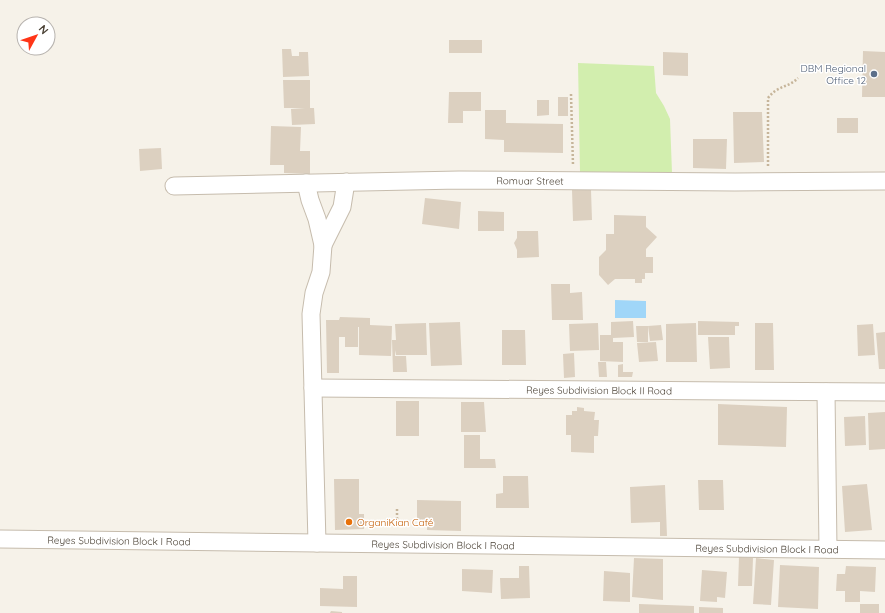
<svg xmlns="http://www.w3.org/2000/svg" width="885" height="613" font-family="Quicksand,sans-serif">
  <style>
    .green { fill: #d2eeae }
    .water { fill: #a0d6f8 }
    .building { fill: #dcd0c0 }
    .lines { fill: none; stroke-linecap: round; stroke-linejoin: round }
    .minor-casing { stroke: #c6bcad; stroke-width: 19 }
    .path { stroke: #c6b59a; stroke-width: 2.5; stroke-dasharray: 2 2; stroke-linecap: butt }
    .minor { stroke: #fff; stroke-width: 17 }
    .service-dot { fill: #5c6f8a; stroke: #fff; stroke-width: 1.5 }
    .food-dot { fill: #e8710a; stroke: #fff; stroke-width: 1.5 }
    .labels { text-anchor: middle; stroke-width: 3; stroke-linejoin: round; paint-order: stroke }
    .service-label { font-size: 10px; fill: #4e5e75; stroke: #fff; text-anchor: end }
    .street-label { font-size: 10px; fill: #4b4236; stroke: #fff }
    .food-label { font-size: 10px; fill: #c56008; stroke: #fff; text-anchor: start }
  </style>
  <rect width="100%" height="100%" fill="#f6f2e9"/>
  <path class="green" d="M578,63l76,3 2,27 8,13 6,13 2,54 -92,-1z"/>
  <path class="water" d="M615,300l31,1v17h-31z"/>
  <path class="building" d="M449,40h33v13h-33z
    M282,49h9l1,7h7v-4h9l1,24 -26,1z
    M863,51l22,1v45h-23z
    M663,52l25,1v23l-25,-1z
    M283,80h27v28h4l1,16 -23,1 -1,-16 14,-1h-21z
    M449,92h32v19h-18v12h-15z
    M558,97h10v19h-10z
    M537,100h12v15l-12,1z
    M485,110h21v13l57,1v29l-59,-1v-12l-19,-1z
    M733,112h29l2,50 -30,1z
    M837,118h21v15h-21z
    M271,126l30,1 -1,24h10v23l-26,-1v-8h-14z
    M693,139h34l-1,30 -33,-1z
    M161,148l1,21 -22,2 -1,-22z
    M572,190h19l1,30 -19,1z
    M425,198l36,4 -2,27 -37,-5z
    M478,211l26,1v19h-26z
    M614,215l32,1v11l11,10 -11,12v8h7v16h-8v6h-3v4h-7v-4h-20l-7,6 -9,-10v-18l7,-7v-16h8z
    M517,231h21l1,26 -22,1v-8l-3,-7 3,-5z
    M551,284h19v9l12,-1 1,28h-31z
    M340,317l30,1v7l22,1 -1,30 -32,-1v-28h-1v20h-13v-10h-6v36h-12l-1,-53h13z
    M633,321l1,16 -21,1v4h10v20l-23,-1v-26h11v-13z
    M698,321l41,1v4h-4v9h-37z
    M460,322l2,43 -31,1 -2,-43z
    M426,323l1,32h-31l-1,-5v6h11l1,16h-14l-1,-32h4l-1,-16z
    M598,323l1,27 -29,1 -1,-27z
    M696,323l1,39h-31v-38z
    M755,323h18l1,47h-19z
    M873,324l2,31 -17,1 -1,-31z
    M661,325l2,15 -13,1 -2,-15z
    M636,326h12v16h-11z
    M502,330h23l1,35h-24z
    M885,332v37h-6l-3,-36z
    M708,337h21l1,31 -20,1z
    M656,342l2,19 -19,1 -2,-19z
    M574,353l1,24 -11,1 -1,-24z
    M598,362h8l1,15h-8z
    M623,364v8h10l-1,5h-14v-12z
    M396,401h23v35h-23z
    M461,402h23l2,30h-25z
    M718,404l69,3 -1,40 -68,-2z
    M577,407l7,1v3l11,1 -1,8h5l-1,16h-4v17l-23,-1v-17h-5v-20h6v-4h5z
    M885,412v37l-16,1 -1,-37z
    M865,416l1,29 -21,1 -1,-29z
    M464,435h16v24h15l1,9h-32z
    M503,476h25l1,32h-33v-14l7,-1z
    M334,479h25v35h5v15l-29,1z
    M698,480h25l1,30h-25z
    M867,484l5,46 -27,2 -3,-46z
    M665,485l2,51h-7v-14l-29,1 -1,-36z
    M417,500l44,1v30l-34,-1v-10h-10z
    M739,557l14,1 -1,28h-14z
    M634,558l29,1v41l-31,-3z
    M756,558l18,2 -3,45 -18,-1z
    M780,565l39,2 -1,42 -40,-2z
    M519,566h10l1,32 -29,1 -1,-21h19z
    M846,566l30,1 -1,25 -15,-1v11h-15v-11h-9l1,-17h8z
    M462,569l31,1 -1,23 -30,-2z
    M702,570l25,2 -2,26 -8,-1v5l-17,-1z
    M604,571l26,2v29l-27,-1z
    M343,576h14v31l-37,-1v-18l23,1z
    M639,604l55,2v7h-55z
    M860,604h19v9h-19z
    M699,607l24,1v5h-24z
    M331,611l11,1v1h-12z"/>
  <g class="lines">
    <defs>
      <g id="minor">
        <path d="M306,183l4,17 7,19 6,26 -2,27 -7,21 -3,21 6,229"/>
        <path id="s1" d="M174,186l285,-6 276,2 150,-1"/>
        <path d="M323,245l19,-38 4,-25"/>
        <path id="s2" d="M313,388l572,4"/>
        <path d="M826,392l2,157"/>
        <path id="s3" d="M0,539l885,11"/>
      </g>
    </defs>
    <use href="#minor" class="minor-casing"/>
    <path class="path" d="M571,94l2,71
      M768,166v-68c10,-13 20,-10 30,-20
      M397,509v20
      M364,522h33"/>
    <use href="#minor" class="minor"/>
  </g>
  <circle class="service-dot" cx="874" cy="74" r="4"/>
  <circle class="food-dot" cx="349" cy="522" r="4"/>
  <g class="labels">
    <g class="service-label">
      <text x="866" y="72">DBM Regional<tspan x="866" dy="12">Office 12</tspan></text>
    </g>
    <g class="street-label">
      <text dy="4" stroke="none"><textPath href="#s1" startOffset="356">Romuar Street</textPath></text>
      <text dy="4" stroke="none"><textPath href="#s2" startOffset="286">Reyes Subdivision Block II Road</textPath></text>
      <text dy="4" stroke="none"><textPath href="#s3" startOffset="119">Reyes Subdivision Block I Road</textPath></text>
      <text dy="4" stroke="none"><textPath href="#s3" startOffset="443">Reyes Subdivision Block I Road</textPath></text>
      <text dy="4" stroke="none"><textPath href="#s3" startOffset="767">Reyes Subdivision Block I Road</textPath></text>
    </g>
    <g class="food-label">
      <text x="357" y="526">OrganiKian Café</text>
    </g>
  </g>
  <g transform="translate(36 36) rotate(50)"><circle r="19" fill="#ffffff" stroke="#b7b3af"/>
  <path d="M0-3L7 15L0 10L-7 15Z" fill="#ff3517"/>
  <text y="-6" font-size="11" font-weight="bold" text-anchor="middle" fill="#4b4236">N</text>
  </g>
</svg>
